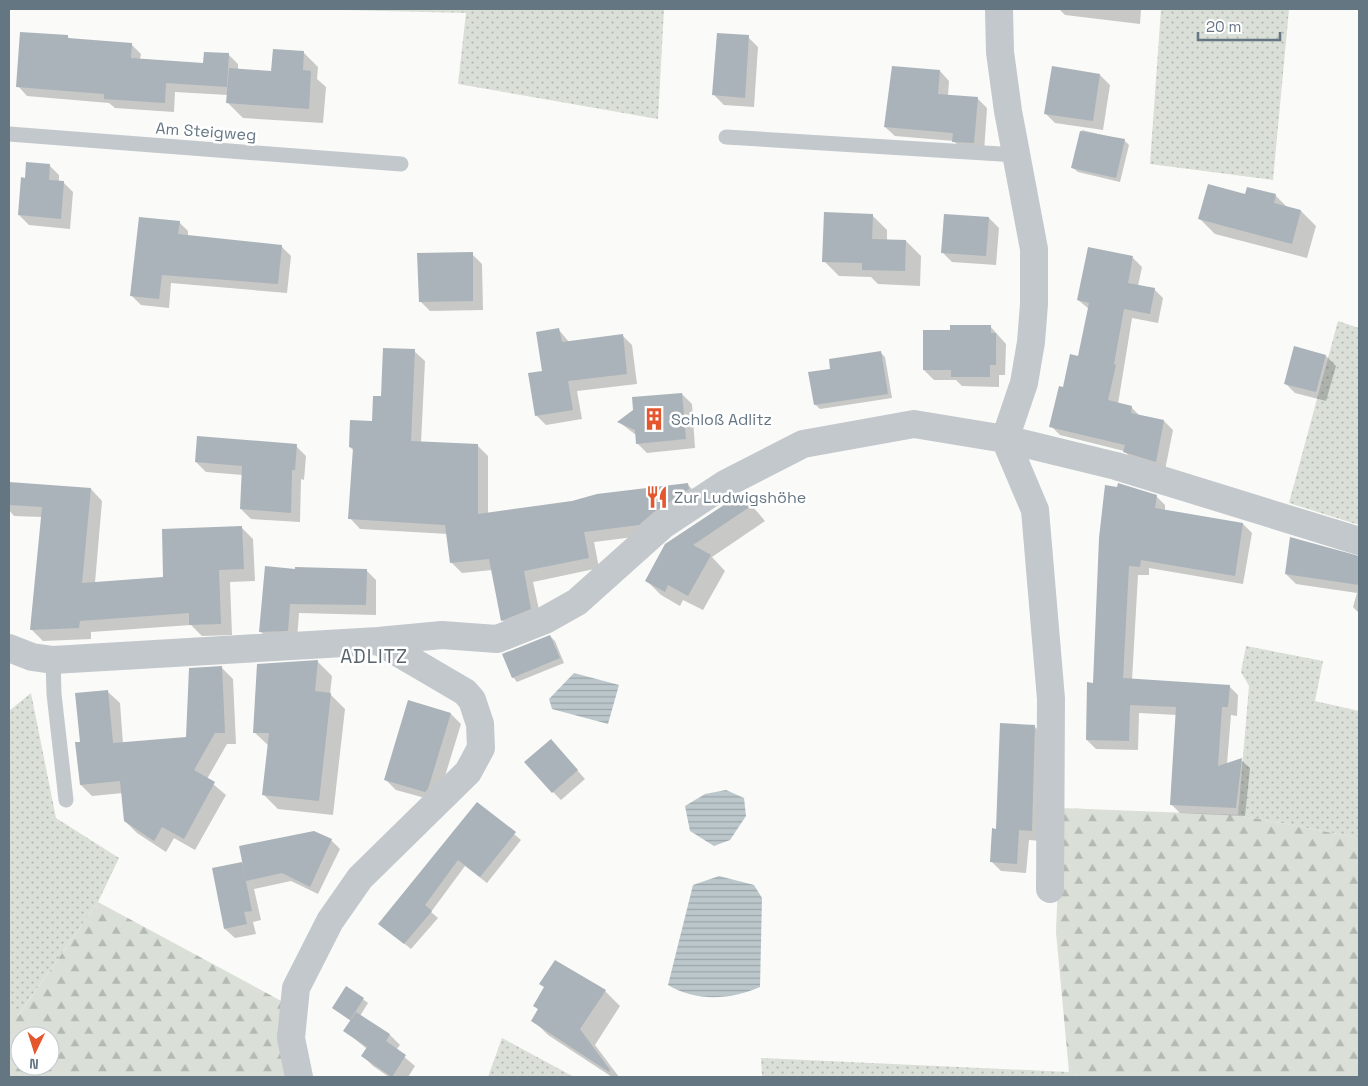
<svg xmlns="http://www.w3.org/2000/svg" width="1368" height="1086" font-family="'Space Grotesk',sans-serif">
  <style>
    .grass { fill: url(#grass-dots) }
    .forest { fill: url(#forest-firs); fill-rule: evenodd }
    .water { fill: url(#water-rules) }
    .shadow { fill: #0003 }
    .building { fill: #aab3b9 }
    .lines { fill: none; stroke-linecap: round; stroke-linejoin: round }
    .lane { stroke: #c3c8cc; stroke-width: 15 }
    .street { stroke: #c3c8cc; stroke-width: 28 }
    .labels { text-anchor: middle; stroke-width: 5; stroke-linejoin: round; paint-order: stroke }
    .street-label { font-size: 16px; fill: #657683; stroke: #fff }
    .poi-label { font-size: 16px; fill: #657683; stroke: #fff; text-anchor: start }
    .quarter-label { font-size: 19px; letter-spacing: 1px; fill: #57646e; stroke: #fff }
  </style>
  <defs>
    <pattern id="grass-dots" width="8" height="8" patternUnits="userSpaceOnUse" patternTransform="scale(1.25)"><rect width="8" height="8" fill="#dadfd7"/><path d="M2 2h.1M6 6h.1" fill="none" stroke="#b4b9b4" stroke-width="1.8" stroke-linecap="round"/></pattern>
    <pattern id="forest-firs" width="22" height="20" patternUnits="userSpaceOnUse" patternTransform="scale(1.25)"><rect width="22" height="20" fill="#dadfd7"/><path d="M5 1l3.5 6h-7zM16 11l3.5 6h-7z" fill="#b4b9b4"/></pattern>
    <pattern id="water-rules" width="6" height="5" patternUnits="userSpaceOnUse" patternTransform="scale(1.25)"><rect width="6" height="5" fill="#bbc7cb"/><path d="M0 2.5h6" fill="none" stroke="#9ca6aa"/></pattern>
  </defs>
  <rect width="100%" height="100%" fill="#fafaf8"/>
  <path class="grass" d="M302,9h421h-59l-6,110 -200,-35 8,-71z
    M1161,9h128l-16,171 -123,-16z
    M1338,321l21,7v197l-70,-22z
    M1246,646l77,15 -8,40 44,10v127l-121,-23 11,-129 -8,-14z
    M31,693l25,125 63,40 -21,44 -81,115 -8,-9v-297z
    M502,1038l72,39h-86z
    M761,1058l308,14 12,5h-319z"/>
  <path class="forest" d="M1061,808l177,7 121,23v239h-278l-12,-5 -13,-140z
    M98,902l187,101 15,74h-291v-69l9,8zM20,1036h30v30h-30z"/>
  <path class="water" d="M574,673l45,12 -11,39 -56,-15 -3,-10z
    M726,790l18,8 2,18 -16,24 -16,6 -24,-15 -5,-25 20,-12z
    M719,876l35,9 8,13 -2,89c-29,13 -64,15 -92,-2l25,-100z"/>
  <path class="shadow" d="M1059,9h82l-1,15 -75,-9z
    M68,37l3,3 60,4 10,10 -1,5 65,5 24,-9 9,9v6l35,2 30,-20 15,15 -1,12 9,8 -3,36 -80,-5 -15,-15v-8l-53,-3 -1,20 -59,-4 -6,-5 -82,-7 -9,-10z
    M748,37l10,10 -4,60 -30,-2 -10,-10z
    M940,71l9,10 -1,15 29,2 10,10 -3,44 -21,-1 -9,-10 -59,-5 -10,-9z
    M1100,75l10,10 -7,45 -48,-7 -10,-10z
    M1082,130l42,10 5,5 -9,37 -42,-10 -5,-4z
    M49,165l10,10v7h4l10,10 -3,37 -41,-4 -10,-10 7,-36z
    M1275,195l12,12 14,4 15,15 -9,32 -92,-24 -15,-15 46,-23z
    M872,215l15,15v11h19l15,15 -1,30 -42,-2 -7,-7 -32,-1 -15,-15z
    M989,218l10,10 -3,37 -44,-3 -10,-10z
    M179,222l9,9v6l93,9 10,10 -4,37 -116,-10 -2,25 -28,-3 -9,-9z
    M472,254l10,10 1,46 -53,1 -10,-10z
    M1133,258l9,9 -4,19 16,3 9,9 -5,25 -26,-5 -14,86 13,3 10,10 23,4 9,9 -8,40 -31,-9 -10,-10 -64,-16 -9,-9 13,-38 15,-31 10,-48 -11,-9z
    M990,326l16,18 -1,31h-6v12l-37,-1 -6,-6h-22l-10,-10 27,-38z
    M559,330l10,12 53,-7 10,10 5,39 -60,7 5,28 -36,6 -10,-10 7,-43z
    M1295,347l31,9 10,10 -10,35 -31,-8 -10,-10z
    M414,351l11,10 -4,82 56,2 11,11v58l199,-30 11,11 -48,40 -56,7 5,26 -66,14 8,37 -28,12 -11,-11 -10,-50 -30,3 -11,-11 -3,-28 -88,-5 -10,-11 4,-67 -4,-4 23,-24 9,-26z
    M880,352l5,5 7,41 -72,11 -5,-5 17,-34z
    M682,394l10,10 3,44 -48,5 -10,-10 -1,-8 -17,-13z
    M296,446l10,10 -2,24 -3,-1 -1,43 -49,-3 -10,-10 2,-34 -37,-3 -10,-10z
    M9,483l82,6 11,12 -7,82 70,-5 77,-50 11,11 2,42 -25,1 2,53 -30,1 -11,-11 -100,7v7l-48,2 -12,-12 11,-112 -28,-1 -5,-6z
    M742,494l23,27 -53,36 13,14 -22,39 -20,-10 -3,6 -19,-11 -15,-15 20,-35z
    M1156,496l9,9v6l78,13 9,9 -9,51 -94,-16v7h-11l-6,105 97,6 9,9 -1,21 -6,-1 -4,49 14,-4 9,8 -5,48 -65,-3 -9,-9 6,-89 -38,-2 -1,37 -42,-1 -9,-9 7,-56 7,-146z
    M1341,558l18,5v50l-6,-6 4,-14 -61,-9 -10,-10z
    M296,570h70l10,10v35l-77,-2 -2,27 -26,2 -10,-10z
    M550,636l5,5 9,22 -47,19 -4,-5z
    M317,661l15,15 -2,18 15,15 -12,106 -55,-6 -14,-14 5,-49 -15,-14z
    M222,668l11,11 3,65h-9l-20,35 19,16 -31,55 -21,-12 -8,14 -29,-19 -12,-12 -2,-28 -31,3 -11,-11v-42l27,-51 12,11 3,41 64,-6z
    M451,714l10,10 -23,75 -2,2 -40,-11 -10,-10z
    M1035,727l10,10 -4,104 -12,-1 -3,33 -25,-2 -10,-10 6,-31z
    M558,748l27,31 -24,21 -8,-8z
    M477,803l44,37 -34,43 -22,-17 -34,46 7,6 -27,31 -31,-25z
    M331,840l9,9 -22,45 -27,-13 -37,8 7,31 -8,2 3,12 -21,4 -10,-9 17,-65 2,2z
    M347,987l21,16 -8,13 30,19 10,10 -4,5 19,16 -7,11h-19l-16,-11 -10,-10 4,-7 -22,-18 6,-10 -18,-13z
    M605,991l15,15 -25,39 24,32h-7l-64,-42 -15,-15 6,-10 -5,-5z"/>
  <path class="building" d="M20,32l48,3v3l64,5 -1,15 72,5 1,-11 25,1 -2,34 -61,-4 -1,20 -61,-4v-5l-88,-7z
    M717,33l32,2 -4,63 -33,-3z
    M273,49l31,2 -1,19 8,1 -2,38 -83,-6 3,-35 42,3z
    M892,66l48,4 -2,24 40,3 -4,46 -22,-1 1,-9 -69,-6z
    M1052,66l48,8 -7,47 -49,-7z
    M1080,131l45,8 -9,39 -45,-10z
    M26,162l24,2 -1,16 15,1 -3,38 -43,-4 3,-38 4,1z
    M1208,184l37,10 2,-7 29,7 -2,9 27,7 -9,34 -94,-25z
    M824,212l49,2 -1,25 34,1 -1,31 -43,-1v-7l-40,-1z
    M944,214l45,3 -3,39 -45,-3z
    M139,217l41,4 -2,13 104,11 -4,39 -116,-9 -3,24 -29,-3z
    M1088,247l45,9 -5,27 27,5 -5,26 -26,-5 -10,55 2,1 -8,35 24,6 -1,7 33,7 -8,42 -33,-10 2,-7 -76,-18 10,-41 4,1 7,-33 8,2 11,-53 -12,-3z
    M473,252v49l-54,1 -2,-49z
    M950,325h41v8h5v32h-6v12h-39v-7h-28v-40h27z
    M559,328l3,14 61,-8 4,40 -59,7 5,29 -38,6 -7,-43 14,-2 -6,-39z
    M1294,346l32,9 -10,37 -32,-8z
    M383,348l32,1 -4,92 67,3v70l94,-13 25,-7 91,-11 1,6 -35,23 -15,13 -55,7 5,26 -65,13 7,38 -30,12 -12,-62 -39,4 -5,-38 -97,-6 5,-71 -4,-1 1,-27 22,1 1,-25h8z
    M881,351l7,43 -74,11 -6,-33 22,-3 -1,-10z
    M682,393l4,46 -50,5 -1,-14 -18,-8 16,-12 -1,-13z
    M197,436l100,8 -2,26h-3l-1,43 -51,-4 2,-43 -47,-4z
    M9,482l82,6 -9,95 81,-6 -1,-48 80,-3 2,43 -25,1 2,54 -32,1v-12l-109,8 -1,7 -49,2 12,-123 -33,-2z
    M1118,483l39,12 -2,13 88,15 -8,53 -94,-16 -1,7 -11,-1 -6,112 107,7 -2,22h-6l-4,59 24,-8 -6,50 -66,-3 6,-98 -46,-2 -1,36 -43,-1 1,-58 6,1 6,-145 6,-53 12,2z
    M742,493l9,13 -58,39 18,10 -23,41 -20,-11 -3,7 -20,-11 20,-37z
    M1290,537l69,19v29l-74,-11z
    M265,566l30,3v-2l72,2 -1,36 -76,-1 -2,27 -29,1z
    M550,635l10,23 -48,20 -10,-24z
    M318,660l-3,31 16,2 -12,108 -57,-6 7,-62h-16l4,-69z
    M222,666l3,67h-10l-21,37 21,12 -31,57 -22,-12 -8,14 -30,-20 -4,-40 -40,4 -5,-43h5l-5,-49 33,-3 5,53 73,-6 3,-69z
    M408,700l43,13 -23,76 -3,3 -41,-12z
    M1000,723l35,2 -3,106 -13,-1 -2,34 -27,-2 2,-34 4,1z
    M551,739l27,31 -26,23 -28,-31z
    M477,802l39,30 -36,45 -22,-17 -33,45 7,6 -28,33 -26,-20z
    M314,831l18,8 -22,48 -28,-14 -36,8 -7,-35z
    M242,862l10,49 -8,1 3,12 -23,5 -12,-61z
    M555,960l51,30 -26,39 30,41 -1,2 -78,-51 7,-12 -5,-3 11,-19 -5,-3z
    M346,986l18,12 -14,22 -18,-12z
    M356,1012l34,22 -4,7 20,14 -14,22 -31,-21 6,-9 -24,-16z"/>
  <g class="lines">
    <path class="lane" d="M9,134l392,30
      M726,137l291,18
      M53,660l1,34 12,106"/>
    <path class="street" d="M999,9l1,43 8,59 26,138v55l-3,38 -7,41 -19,56 30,71 16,189 -1,190
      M9,648l23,9 21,3 325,-19 64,-6 55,4 48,-19 32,-18 86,-77 62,-41 78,-40 111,-20 91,15 111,27 243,75
      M299,1077l-8,-39 5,-50 34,-67 30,-43 108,-106 13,-24 -1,-24 -8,-24 -7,-8 -87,-51"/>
  </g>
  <defs>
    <symbol id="building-bare" viewBox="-9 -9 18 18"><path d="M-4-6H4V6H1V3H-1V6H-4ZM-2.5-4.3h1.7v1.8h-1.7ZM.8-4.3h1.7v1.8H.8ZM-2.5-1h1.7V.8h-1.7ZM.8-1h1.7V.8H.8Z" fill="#e4572e" stroke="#fff" stroke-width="2.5" paint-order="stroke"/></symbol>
    <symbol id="restaurant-bare" viewBox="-9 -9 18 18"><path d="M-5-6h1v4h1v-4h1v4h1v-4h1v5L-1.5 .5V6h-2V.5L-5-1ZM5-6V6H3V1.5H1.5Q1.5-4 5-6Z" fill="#e4572e" stroke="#fff" stroke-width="2.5" paint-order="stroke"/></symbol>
  </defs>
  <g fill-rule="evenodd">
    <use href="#building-bare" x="638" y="403" width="32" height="32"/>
    <use href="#restaurant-bare" x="641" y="481" width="32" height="32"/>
  </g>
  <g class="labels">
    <g class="street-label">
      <text transform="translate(206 131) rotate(4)" y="6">Am Steigweg</text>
    </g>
    <g class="poi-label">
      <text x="671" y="425">Schloß Adlitz</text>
      <text x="674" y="503">Zur Ludwigshöhe</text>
    </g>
    <g class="quarter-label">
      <text x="374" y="663">ADLITZ</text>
    </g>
  </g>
  <rect width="1368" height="1086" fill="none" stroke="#657683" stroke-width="20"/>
  <g transform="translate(35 1051) rotate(184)"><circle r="24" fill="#ffffff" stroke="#c1c8cd"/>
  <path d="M0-4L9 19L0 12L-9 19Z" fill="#e4572e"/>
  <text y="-8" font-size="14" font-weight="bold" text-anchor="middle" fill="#657683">N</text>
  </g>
  <path d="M1198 32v8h82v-8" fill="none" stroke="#657683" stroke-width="2.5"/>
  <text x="1206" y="32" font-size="15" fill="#657683" stroke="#ffffff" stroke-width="4" paint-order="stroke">20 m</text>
</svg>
